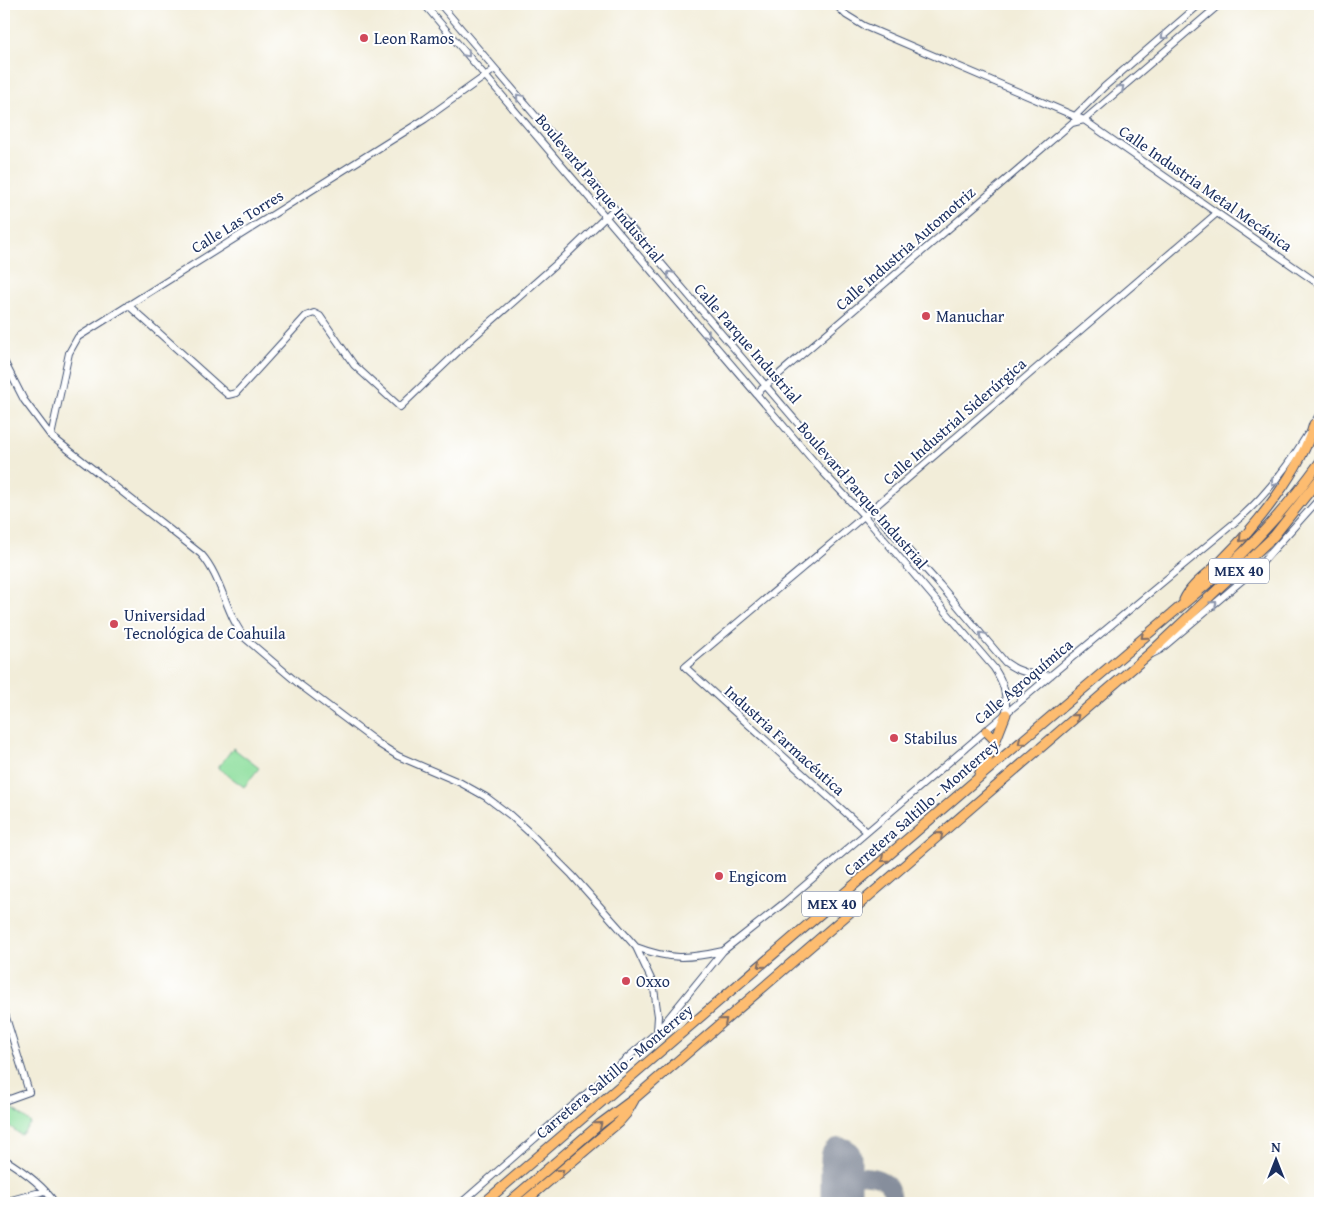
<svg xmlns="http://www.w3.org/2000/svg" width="1324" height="1207" font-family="'Gentium Book Plus',serif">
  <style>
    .grass { fill: #8fdf9f; stroke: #55877e }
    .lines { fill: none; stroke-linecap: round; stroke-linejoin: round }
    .taxiway { stroke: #868e9c; stroke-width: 16 }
    .runway { stroke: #868e9c; stroke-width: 41 }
    .minor-casing { stroke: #3b4c70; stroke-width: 8 }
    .highway-casing { stroke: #3b4c70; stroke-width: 11 }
    .minor { stroke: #fff; stroke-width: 6 }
    .highway { stroke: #fdbc70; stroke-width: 9 }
    .oneway { stroke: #8d97ae }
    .oneway2 { stroke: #816e66 }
    .poi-dot { fill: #d1495b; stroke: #fff; stroke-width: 2 }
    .labels { text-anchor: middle; stroke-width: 4; stroke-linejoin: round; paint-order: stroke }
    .shield { fill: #fff; stroke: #5f6d8e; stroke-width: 1 }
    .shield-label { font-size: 15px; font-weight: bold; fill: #1b2f5e }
    .poi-label { font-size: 16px; fill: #1b2f5e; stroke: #fff; text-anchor: start }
    .street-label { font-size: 16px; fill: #1b2f5e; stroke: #fff }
  </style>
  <rect width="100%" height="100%" fill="#fff"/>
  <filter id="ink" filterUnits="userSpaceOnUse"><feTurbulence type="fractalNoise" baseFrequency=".02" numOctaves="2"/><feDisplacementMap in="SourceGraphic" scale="10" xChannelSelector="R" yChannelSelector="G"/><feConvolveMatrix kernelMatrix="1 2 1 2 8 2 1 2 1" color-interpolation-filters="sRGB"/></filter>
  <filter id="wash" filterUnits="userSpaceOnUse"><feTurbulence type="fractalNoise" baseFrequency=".0096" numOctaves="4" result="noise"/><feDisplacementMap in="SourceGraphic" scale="20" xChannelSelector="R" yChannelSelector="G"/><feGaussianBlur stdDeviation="1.12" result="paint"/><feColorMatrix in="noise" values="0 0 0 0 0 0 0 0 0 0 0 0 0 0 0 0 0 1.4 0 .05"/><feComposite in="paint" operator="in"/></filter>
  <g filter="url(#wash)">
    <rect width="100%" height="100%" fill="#f2edd9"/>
    <path class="grass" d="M233,748l26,20 -15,19 -26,-19z
      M9,1106l22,17 -10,12 -17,-13v-9z"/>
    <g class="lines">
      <path class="taxiway" d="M841,1175c23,0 52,-4 52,28"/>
      <path class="runway" d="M841,1158v45"/>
    </g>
  </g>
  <g filter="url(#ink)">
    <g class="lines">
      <defs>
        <path id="minor" d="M424,4l398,467 42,45 130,152c10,15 13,27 12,46
          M440,4l431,505 69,76 65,77c13,10 29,14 46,13
          M835,4l11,11 18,11 220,94 236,165
          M1074,117l30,-30 96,-83
          M128,305l100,90 8,-2 70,-77 8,-3 6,3 34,49 46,42 69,-66 93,-82 52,-50
          M4,361l20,39 27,36 150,118c22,25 24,60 45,85l53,45 80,60 19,12 63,27 25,14 24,18 21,19 41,41 64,72 15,32 3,10 4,27 -1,16
          M757,393l315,-270 12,-3 136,-116
          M1312,427l8,-14
          M51,436l18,-83 9,-16 347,-218 70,-50
          M1152,654l8,-4 99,-84 61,-68
          M867,832l-182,-165 179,-151 353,-303
          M636,947c34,13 52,12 87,4
          M4,1011l25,81 -25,9
          M4,1159c18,11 39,26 51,44
          M4,1202l40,-11
          M461,1203l196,-171 66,-81 61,-48 267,-228 189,-157c27,-24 48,-52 67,-83"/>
        <path id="highway" d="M1184,600c7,-16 27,-28 39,-41 33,-33 79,-90 91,-135
          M986,731l10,10
          M979,775l13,-25 14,-36
          M484,1203l492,-423 257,-218c33,-31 61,-64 87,-100
          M508,1203l92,-79 35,-26 513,-443 126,-119 46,-58
          M523,1203l96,-81 7,-8 8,-14"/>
      </defs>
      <use href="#minor" class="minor-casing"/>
      <use href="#highway" class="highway-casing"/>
      <use href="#minor" class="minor"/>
      <use href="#highway" class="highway"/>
    </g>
    <defs><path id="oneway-chevron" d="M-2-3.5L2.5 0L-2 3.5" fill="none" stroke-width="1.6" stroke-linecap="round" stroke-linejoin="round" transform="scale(1.25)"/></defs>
    <g class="oneway">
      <use href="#oneway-chevron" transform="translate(1164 36) rotate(139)"/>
      <use href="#oneway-chevron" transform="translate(467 54) rotate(49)"/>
      <use href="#oneway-chevron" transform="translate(1121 88) rotate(-41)"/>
      <use href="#oneway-chevron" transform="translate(519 97) rotate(-130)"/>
      <use href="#oneway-chevron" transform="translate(670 274) rotate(-131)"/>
      <use href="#oneway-chevron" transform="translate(707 335) rotate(50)"/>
      <use href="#oneway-chevron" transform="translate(1274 483) rotate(129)"/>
      <use href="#oneway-chevron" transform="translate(1214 604) rotate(-40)"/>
      <use href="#oneway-chevron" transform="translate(982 635) rotate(-131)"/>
    </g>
    <g class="oneway2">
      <use href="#oneway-chevron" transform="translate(1242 539) rotate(131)"/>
      <use href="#oneway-chevron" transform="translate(1144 636) rotate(140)"/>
      <use href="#oneway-chevron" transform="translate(1076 717) rotate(-41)"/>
      <use href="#oneway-chevron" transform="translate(1021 742) rotate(140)"/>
      <use href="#oneway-chevron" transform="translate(940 835) rotate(-41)"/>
      <use href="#oneway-chevron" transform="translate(884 859) rotate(139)"/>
      <use href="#oneway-chevron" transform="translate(761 965) rotate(139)"/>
      <use href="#oneway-chevron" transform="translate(724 1021) rotate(-41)"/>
      <use href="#oneway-chevron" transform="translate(599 1125) rotate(-39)"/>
      <use href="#oneway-chevron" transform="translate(561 1172) rotate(-40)"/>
    </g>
  </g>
  <g class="poi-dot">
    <circle cx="364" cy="38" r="5"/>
    <circle cx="926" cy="316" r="5"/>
    <circle cx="114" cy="624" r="5"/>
    <circle cx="894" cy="738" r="5"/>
    <circle cx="719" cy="876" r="5"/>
    <circle cx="626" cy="981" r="5"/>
  </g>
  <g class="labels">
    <g class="shield">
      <rect x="1209" y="558.5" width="60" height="25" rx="4"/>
      <rect x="802" y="891.5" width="60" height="25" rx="4"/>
    </g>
    <g class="shield-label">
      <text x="1239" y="576">MEX 40</text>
      <text x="832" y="909">MEX 40</text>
    </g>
    <g class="poi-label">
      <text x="374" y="44">Leon Ramos</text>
      <text x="936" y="322">Manuchar</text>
      <text x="124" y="621">Universidad<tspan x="124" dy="18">Tecnológica de Coahuila</tspan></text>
      <text x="904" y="744">Stabilus</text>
      <text x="729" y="882">Engicom</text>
      <text x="636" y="987">Oxxo</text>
    </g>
    <g class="street-label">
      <text transform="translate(600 188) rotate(50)" y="6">Boulevard Parque Industrial</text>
      <text transform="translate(1206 188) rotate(35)" y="6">Calle Industria Metal Mecánica</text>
      <text transform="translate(237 221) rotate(-32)" y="6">Calle Las Torres</text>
      <text transform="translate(905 248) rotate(-41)" y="6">Calle Industria Automotriz</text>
      <text transform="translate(748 343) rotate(49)" y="6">Calle Parque Industrial</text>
      <text transform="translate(954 421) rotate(-41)" y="6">Calle Industrial Siderúrgica</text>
      <text transform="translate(863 495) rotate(49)" y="6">Boulevard Parque Industrial</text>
      <text transform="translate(1023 681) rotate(-40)" y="6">Calle Agroquímica</text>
      <text transform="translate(785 740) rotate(42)" y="6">Industria Farmacéutica</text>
      <text transform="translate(921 807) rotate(-41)" y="6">Carretera Saltillo - Monterrey</text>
      <text transform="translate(614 1071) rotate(-40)" y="6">Carretera Saltillo - Monterrey</text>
    </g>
  </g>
  <rect width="1324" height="1207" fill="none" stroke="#fff" stroke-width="20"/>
  <g transform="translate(1276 1160)" stroke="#ffffff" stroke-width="4" paint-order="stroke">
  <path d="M0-4L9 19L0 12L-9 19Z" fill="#1b2f5e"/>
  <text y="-8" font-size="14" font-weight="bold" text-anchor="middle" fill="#1b2f5e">N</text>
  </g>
</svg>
